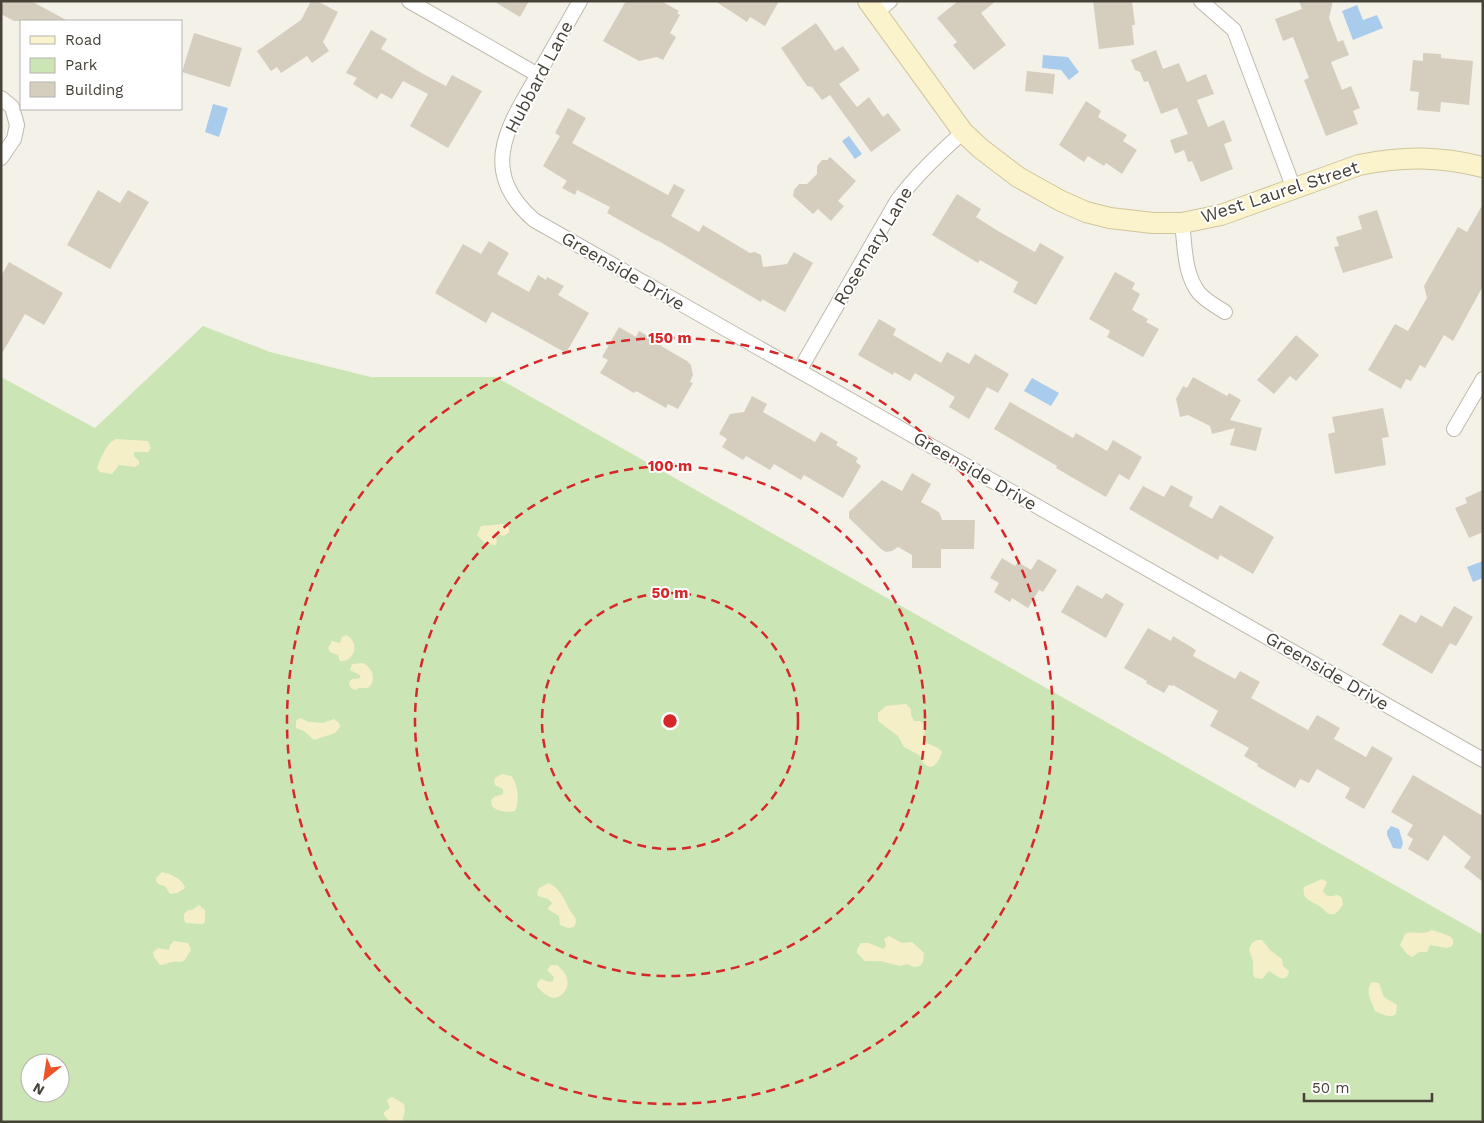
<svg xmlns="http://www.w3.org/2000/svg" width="1484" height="1123" font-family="'Work Sans',sans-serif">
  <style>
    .green { fill: #cce5b5; fill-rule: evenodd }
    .sand { fill: #f5efc8 }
    .water { fill: #aaccec }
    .building { fill: #d5cebf }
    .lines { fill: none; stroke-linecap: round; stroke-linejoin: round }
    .street-casing { stroke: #bfbaac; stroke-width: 16 }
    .secondary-casing { stroke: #d0c69c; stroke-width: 22 }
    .street { stroke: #fff; stroke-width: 14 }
    .secondary { stroke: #fbf3cc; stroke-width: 20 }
    .ring { fill: none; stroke: #d62828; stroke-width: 2.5; stroke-dasharray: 9 6 }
    .labels { text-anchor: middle; stroke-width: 4; stroke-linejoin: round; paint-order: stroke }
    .street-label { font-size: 18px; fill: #474238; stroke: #fff }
    .centre { fill: #d62828; stroke: #fff; stroke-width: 2.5 }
    .ring-label { font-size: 15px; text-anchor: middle; font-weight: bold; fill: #d62828; stroke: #fff; stroke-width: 4; stroke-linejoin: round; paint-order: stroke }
  </style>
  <rect width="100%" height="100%" fill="#f4f1e9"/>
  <path class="green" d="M203,326l67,26 101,25h125l987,558v183l-3,4h-1479v-745l94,51zM30,1063h30v30h-30z"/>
  <path class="sand" d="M116,439l32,2 3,7 -3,4h-14v4l5,5v3l-4,3 -16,-2 -7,9 -12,-2 -3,-4c4,-10 9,-25 19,-29z
    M504,524l5,4v4l-5,4 -7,-2 -3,3 3,3 -1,5 -10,-1 -9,-9 4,-9z
    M346,635c15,7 8,28 -6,26l-2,-6 -8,-3 -2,-4 4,-7 8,2 2,-6z
    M363,663c10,5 14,18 5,25h-9l-4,2 -4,-2 -2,-4c2,-8 5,-4 11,-6v-3l-10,-5 2,-6z
    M906,704l5,5v6l3,6h6l6,5 -3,14c5,6 15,5 19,12 -2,6 -5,14 -12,15l-6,-3 -5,-9 -15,-8 -6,-11 -20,-15v-8l8,-7z
    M300,718l9,4 14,1 11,-4 5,4 1,4 -5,6 -21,7 -10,-9 -8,-3v-7z
    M502,774l9,2c7,7 9,26 4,35 -7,2 -19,0 -23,-5l-1,-6 3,-3 9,-3v-5l-8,-4 -1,-4 1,-3z
    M162,872c9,2 21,7 23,16l-8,5 -7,1 -5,-8c-6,-1 -9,-2 -9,-8z
    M1322,879l5,3 -4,9c3,7 9,5 15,4l4,3 1,7c-3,3 -5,8 -9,9 -6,2 -9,-4 -13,-7 -9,-6 -20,-7 -17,-20z
    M549,883c11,6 15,15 20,26 4,7 10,9 5,18l-6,1 -8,-3 -1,-9 -10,-6 -1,-2 4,-5 -4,-4 -10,-3 -1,-3 2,-5z
    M199,905l6,5v12l-2,2 -17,-1 -2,-3v-6l4,-4h4z
    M1432,930c3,1 6,2 9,3 7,3 15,3 11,13l-5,2 -17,-3 -3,7h-8l-7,5 -5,-3 -7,-9 5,-11c10,-4 16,2 27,-4z
    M889,936l13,7 10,-1 12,11 -1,9 -3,4 -6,1 -7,-3 -7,2 -19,-5h-16l-8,-8v-4l4,-6h7l16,6 2,-4 -2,-6z
    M1257,940h5l9,11 11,8 1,7 6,5 -1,4 -3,3h-5l-11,-7 -7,8 -7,-1 -2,-4v-13l-4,-12 3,-6z
    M174,941l14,2 3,7 -7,11 -5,1c-7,-2 -12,3 -19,3l-6,-8 -1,-5 5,-4 11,2 1,-5z
    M551,965h6c2,2 7,6 8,9 6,10 1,22 -11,24 -5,0 -13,-7 -17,-11v-4l4,-4 9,3 3,-1 1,-4 -7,-7z
    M1372,982l7,1 5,14 13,8 -1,9c-7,5 -14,0 -21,-3 -3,-10 -11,-19 -3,-29z
    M392,1097l12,7 1,7 -3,11h-12l-6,-7v-3l6,-4 -3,-8z"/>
  <path class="water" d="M1357,5l6,15 14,-5 6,13 -30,12 -11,-29z
    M1043,55l25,2 11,15 -10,8 -8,-10 -19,-2z
    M213,104l15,4 -9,29 -14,-5z
    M849,136l13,18 -7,5 -13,-18z
    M1032,378l27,15 -8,13 -27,-15z
    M1483,561v17l-10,4 -6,-15z
    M1391,826l8,3 4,14 -2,6 -8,-1 -6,-13v-4z"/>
  <path class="building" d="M4,1h27l37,20h-54l-13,-7v-7z
    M311,1h6l21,11 -15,30 6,9 -17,12 -5,-7 -26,17 -4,-6 -6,4 -14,-20 44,-31z
    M493,1h36l-9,16z
    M626,1h35l18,10 -2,2 3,2 -10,18 6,4 -13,23 -6,-3 -18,4 -36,-20z
    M715,1h64l-14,25 -15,-9 -3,5z
    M958,1h38l-15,12 25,32 -32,25 -21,-25 4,-3 -20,-24z
    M1093,1h39l3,24h-3l2,20 -35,4z
    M1299,1h34l-4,17 9,24 5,-2 6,15 -18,7 11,28 9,-4 9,22 -7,3 5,13 -32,12 -22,-56 5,-2 -16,-41 -10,4 -8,-22 27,-10z
    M816,23l19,28 8,-5 17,24 -21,14 18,23 12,-10 14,20 5,-4 13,17 -30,22 -41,-57 -8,5 -10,-13 -5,-1 -26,-38z
    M371,30l16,9 -6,10 44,26 21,11 6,-11 30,16 -34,57 -38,-22 18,-32 -25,-13 -11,18 -11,-6 -4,6 -24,-15 4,-6 -11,-5z
    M194,33l48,15 -12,39 -48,-15z
    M1156,50l7,19 16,-6 8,19 19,-8 8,20 -17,6 11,27 16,-7 8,21 -8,3 9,25 -32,13 -9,-21 -4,1 -4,-12 -9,4 -5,-14 18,-6 -11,-26 -16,6 -13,-33 -4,1 -4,-10 -5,-2 -4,-10z
    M1423,53l18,1v4l32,3 -4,44 -28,-3 -1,10 -23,-2 2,-18 -9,-1 3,-31 10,1z
    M1027,71l28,3 -2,20 -28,-3z
    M1086,101l15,10 -3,6 29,18 -4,6 14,9 -15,24 -16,-11 -2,3 -16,-10 -4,6 -25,-17z
    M568,108l18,10 -14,25 96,52 6,-11 11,6 -14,26 28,16 4,-7 47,28 5,-1 6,3 2,12 24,-3 7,-12 19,11 -28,49 -23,-13 -1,3 -12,-7 -92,-55v1l-50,-28 3,-6 -33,-17 -2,5 -13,-7 5,-7 -24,-15 17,-30 -5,-3z
    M830,157l26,24 -18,20 6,5 -13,15 -13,-12 -5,5 -20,-18 1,-6 5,-6h8l10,-10v-8l5,-6h5z
    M98,190l22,13 8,-13 21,12 -39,67 -43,-24z
    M957,194l24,15 -5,8 22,14 37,21 5,-9 24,14 -28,48 -23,-13 5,-10 -38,-22 -2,3 -46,-28z
    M1483,204v82l-30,55 -9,-6 -19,33 -5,-3 -9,16 -5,-2 -5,10 -33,-19 27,-46 13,7 19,-33 -3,-12 13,-23 21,-36 9,5z
    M1377,210l16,48 -50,15 -9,-26 5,-1 -3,-9 26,-8 -4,-13z
    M489,241l20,12 -12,21 32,18 9,-17 8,5 1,-3 17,9 -6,9 31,18 -23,40 -74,-41 -6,11 -51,-30 28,-49 18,10z
    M9,262l54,31 -19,32 -19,-11 -24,41v-79z
    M1115,272l20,11 -3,6 8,5 -8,16 16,9 -2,3 13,7 -16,28 -36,-20 3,-6 -21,-12z
    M879,319l17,10 -3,6 48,28 6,-11 22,12 6,-10 34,20 -11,19 -11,-6 -18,32 -20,-12 6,-10 -40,-24 -5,8 -16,-9 -1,3 -35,-20z
    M619,327l17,10 3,-6 23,13 -1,2 26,15 4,4 2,10 -3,7 3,1 -15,26 -10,-5 -2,4 -30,-17 -2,2 -34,-20 8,-13 -6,-3z
    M1296,335l23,20 -23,26 -6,-5 -16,18 -17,-14z
    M1193,377l34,19 2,-3 12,7 -11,20 32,8 -6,23 -26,-6 5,-17 -23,6 -2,-8 -22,-11 -8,2 -4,-18 7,-13 4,2z
    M752,396l15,8 -4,8 52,30 6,-10 17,10 -2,3 22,13 -2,4 5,4 -18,32 -39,-23 -3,5 -27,-16 -4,6 -24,-14 -3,4 -21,-13 5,-8 -8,-5 11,-20 14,-2z
    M1010,402l63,36 3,-5 31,18 6,-11 29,17 -13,23 -10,-6 -13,23 -50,-29 1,-2 -63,-37z
    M1383,408l6,29 -7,1 4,27 -51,9 -7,-40 7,-2 -3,-15z
    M912,473l19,11 -10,18 18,10 3,8h33l-1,29h-33v19h-29v-13l-14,-8 -6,4 -6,1 -5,-3 -32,-31v-6l33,-32 20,11z
    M1171,485l22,12 -4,9 23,13 8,-14 54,32 -21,37 -33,-19 -2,5 -89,-51 14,-23 21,11z
    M1483,490v42l-14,6 -14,-30 12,-5 -2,-5z
    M1002,558l13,8 3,-4 13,8 7,-11 19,11 -14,22 -4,-2 -11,18 -16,-10 -2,4 -16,-10 5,-9 -9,-5z
    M1077,585l25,14 4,-6 18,11 -18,34 -45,-26z
    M1454,606l19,11 -17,29 -6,-3 -18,31 -50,-29 18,-31 16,9 5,-8 21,12z
    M1148,628l23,13 2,-5 23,14 -3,6 42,23 5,-8 20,11 -9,16 57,32 9,-15 23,13 -6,11 32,18 6,-11 21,12 -29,51 -19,-11 5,-10 -33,-19 -8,14 -9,-4 -5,9 -38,-22 1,-2 -14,-8 5,-8 -39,-22 8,-15 -45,-26 -1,1 -3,-1 -5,8 -18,-10 1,-2 -23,-13z
    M1413,775l70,41v66l-19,-15 7,-10 -27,-22 -16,26 -20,-12 5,-10 -6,-4 6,-10 -22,-13z"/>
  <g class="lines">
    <defs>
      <path id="street" d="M409,1l129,74
        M580,1c-15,26 -29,51 -44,77 -30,51 -57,94 -2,142l949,540
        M1201,1l33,29 60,159
        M877,12l13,-11
        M1,98l11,9 5,18 -3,14 -13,19
        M1182,223c3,23 2,51 17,70 7,8 17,13 26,19
        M799,371l98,-170c19,-26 42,-47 66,-69
        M1454,429l29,-50"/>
      <path id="secondary" d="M868,1l95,131 17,16 38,29 43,24 25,11 24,6 43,5h29l39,-8 138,-50c44,-9 80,-9 124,2"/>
    </defs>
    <use href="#street" class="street-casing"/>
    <use href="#secondary" class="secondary-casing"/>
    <use href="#street" class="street"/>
    <use href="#secondary" class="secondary"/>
  </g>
  <g class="ring">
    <circle cx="670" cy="721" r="128"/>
    <circle cx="670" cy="721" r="255"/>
    <circle cx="670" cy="721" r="383"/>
  </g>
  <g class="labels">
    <g class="street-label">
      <text transform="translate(539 77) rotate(-62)" y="6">Hubbard Lane</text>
      <text transform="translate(1280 192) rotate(-18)" y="6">West Laurel Street</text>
      <text transform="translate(873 246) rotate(-59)" y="6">Rosemary Lane</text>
      <text transform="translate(623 271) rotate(30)" y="6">Greenside Drive</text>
      <text transform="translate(975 471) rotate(30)" y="6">Greenside Drive</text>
      <text transform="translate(1327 671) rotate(30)" y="6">Greenside Drive</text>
    </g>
  </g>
  <circle cx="670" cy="721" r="8" class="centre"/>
  <g class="ring-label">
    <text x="670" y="343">150 m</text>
    <text x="670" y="471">100 m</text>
    <text x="670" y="598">50 m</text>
  </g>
  <rect width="1484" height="1123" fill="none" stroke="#474238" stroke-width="5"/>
  <rect x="20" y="20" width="162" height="90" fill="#ffffff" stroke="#b5b3af"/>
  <rect x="30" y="36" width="25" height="8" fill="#fbf3cc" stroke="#b5b3af"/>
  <text x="65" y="45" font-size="15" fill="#474238">Road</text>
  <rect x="30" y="58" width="25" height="15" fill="#cce5b5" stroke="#b5b3af"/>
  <text x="65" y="70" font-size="15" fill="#474238">Park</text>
  <rect x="30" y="82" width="25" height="15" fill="#d5cebf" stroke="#b5b3af"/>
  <text x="65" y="95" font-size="15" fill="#474238">Building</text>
  <g transform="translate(45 1078) rotate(210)"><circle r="24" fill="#ffffff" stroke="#b5b3af"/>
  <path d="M0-4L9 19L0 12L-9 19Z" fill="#ec5428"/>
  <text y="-8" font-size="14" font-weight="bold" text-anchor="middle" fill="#474238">N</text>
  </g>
  <path d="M1304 1093v8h128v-8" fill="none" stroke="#474238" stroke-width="2.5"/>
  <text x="1312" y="1093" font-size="15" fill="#474238" stroke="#ffffff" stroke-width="4" paint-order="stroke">50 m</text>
</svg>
